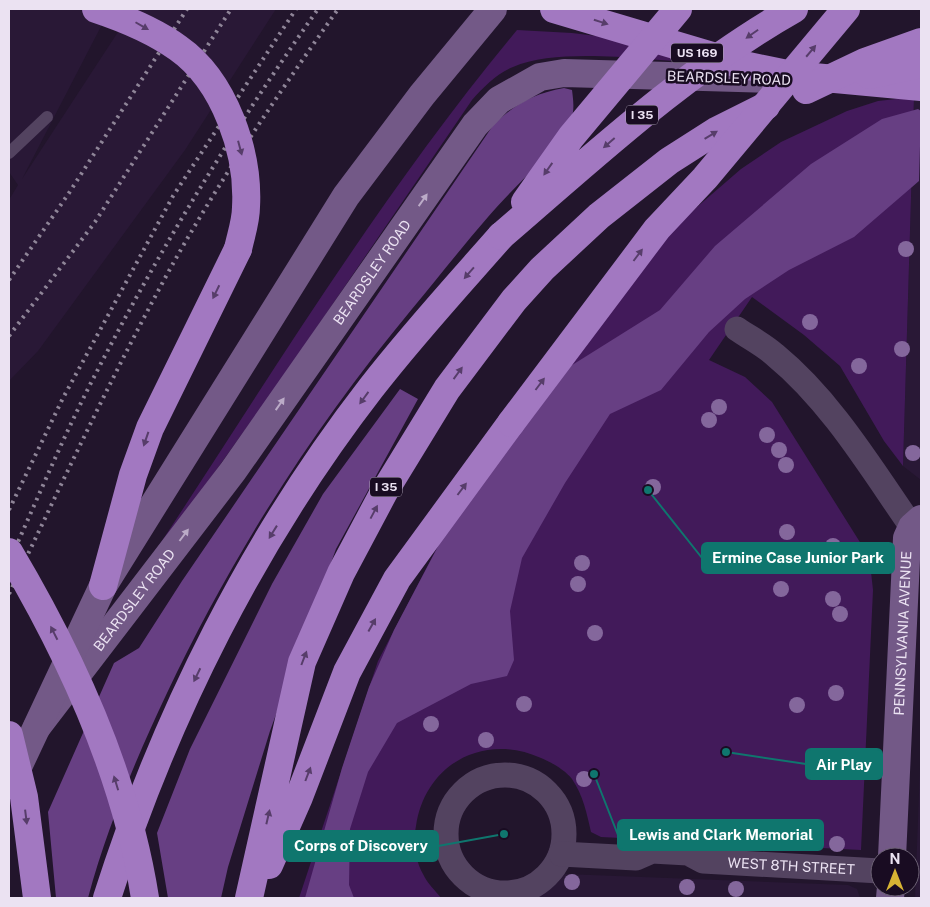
<svg xmlns="http://www.w3.org/2000/svg" width="930" height="907" font-family="'Public Sans',sans-serif">
  <style>
    .built { fill: #291836 }
    .green { fill: #421a5a }
    .forest { fill: #673f83 }
    .lines { fill: none; stroke-linecap: round; stroke-linejoin: round }
    .lane { stroke: #534360; stroke-width: 12 }
    .street { stroke: #534360; stroke-width: 25 }
    .secondary { stroke: #735987; stroke-width: 28 }
    .highway { stroke: #a278c1; stroke-width: 28 }
    .rail { stroke: #8f8598; stroke-width: 4; stroke-dasharray: 2.5 5; stroke-linecap: butt }
    .highway-bridge { stroke: #a278c1; stroke-width: 28 }
    .tree { fill: #84679c }
    .oneway { fill: #573d6a }
    .oneway2 { fill: #bbabc7 }
    .labels { text-anchor: middle; stroke-width: 5; stroke-linejoin: round; paint-order: stroke }
    .shield { fill: #190c22; stroke: #aca2b4; stroke-width: 1 }
    .shield-label { font-size: 12px; font-weight: bold; fill: #ebe2f2 }
    .street-label { font-size: 14px; fill: #ebe2f2; stroke: #190c22 }
    .leader { fill: none; stroke: #0f766e; stroke-width: 2 }
    .callout-dot { fill: #0f766e; stroke: #190c22; stroke-width: 2 }
    .callout { fill: #0f766e; stroke: #0f766e; stroke-width: 2 }
    .callout-label { font-size: 15px; text-anchor: middle; font-weight: bold; fill: #fff }
  </style>
  <rect width="100%" height="100%" fill="#22152c"/>
  <path class="built" d="M9,9h101l-88,170 111,-170h143l-91,141 -147,201 -29,30v-181l9,-15 -9,-13z
    M914,97h7v383l-18,-14z
    M921,742v156h-6z
    M565,874l283,11 9,4 3,9h-322l5,-13 5,-5 5,-4z"/>
  <path class="green" d="M517,30l55,3 33,4 94,26c-52,-3 -140,-16 -186,4 -17,7 -29,20 -41,33l-202,296c-38,50 -72,103 -112,151 115,-175 225,-356 359,-517z
    M914,97l-11,369 -19,-25 -44,-75 -36,-31 -52,-38 -43,63 36,17 27,25 91,145 7,16 3,27 -12,260 -260,-13 -10,-5c-4,-18 -8,-37 -19,-53 -7,-9 -21,-17 -31,-21 -57,-26 -116,6 -125,68 -3,15 -1,34 7,48 4,9 12,16 18,24h-142l79,-237 138,-265 138,-148 43,-41 44,-38 40,-27 66,-31 31,-10z"/>
  <path class="forest" d="M564,88l8,2c1,8 3,21 -1,28 -19,38 -56,67 -83,99 -26,30 -51,62 -76,92 -98,118 -180,246 -245,384 -31,66 -60,134 -79,205h-32l-8,-86 66,-149 25,-15 43,-67 312,-457c23,-21 39,-30 70,-36z
    M918,109l3,2 -2,70 -65,56 -65,33 -44,29 -36,33 -48,58 -51,24 -45,69 -43,75 -12,53 4,49 -7,16 -36,8 -74,39 -29,49 -18,57 -1,56 5,13h-49l37,-130 27,-81 25,-57 97,-184 62,-69 107,-67 55,-64 96,-82 71,-45z
    M400,389l18,10 -82,150 -66,182 -42,136 -7,31h-53l-11,-65 33,-84 82,-165 51,-90z"/>
  <g class="lines">
    <path class="lane" d="M9,153l38,-36"/>
    <g class="street">
      <path d="M737,329c13,9 27,16 38,26 56,46 96,113 137,172"/>
      <circle cx="505" cy="834" r="59"/>
      <path id="s1" d="M561,854l75,4 16,-7 36,2 15,8 177,10"/>
    </g>
    <g class="secondary">
      <path id="s2" d="M37,727l196,-256 242,-346 24,-25 41,-23 24,-4 213,6"/>
      <path d="M10,784l93,-198 243,-390 76,-101 71,-86"/>
      <path id="s3" d="M892,857l15,-319 5,-11 9,-8"/>
      <path d="M890,898l1,-11"/>
    </g>
    <path class="highway" d="M554,9l185,55 53,11 129,12
      M103,586l30,-111 17,-47 88,-179
      M269,865l30,-68 48,-125 50,-93 114,-156
      M107,898c58,-182 147,-359 264,-510 41,-53 86,-102 130,-152
      M249,898l53,-236 39,-89 43,-81 63,-103 67,-89 28,-31 57,-53 70,-55 47,-30 50,-25"/>
    <path class="rail" d="M9,280l60,-87 118,-184
      M9,336l86,-114 136,-213
      M9,510l54,-112 110,-202 123,-187
      M9,562c28,-62 54,-125 85,-185 66,-129 141,-250 224,-368
      M9,594c52,-109 103,-219 161,-325 50,-90 109,-176 168,-260"/>
    <path class="highway-bridge" d="M96,9c30,10 57,21 82,39 47,33 71,105 68,159 0,14 -5,28 -8,42
      M869,75l52,-11
      M806,90l59,-28 56,-20
      M525,202l46,-65 107,-128
      M501,236c93,-80 185,-166 293,-227
      M511,423l146,-194 48,-51 141,-169
      M9,552c63,106 117,224 136,346
      M9,735l15,62 13,101"/>
  </g>
  <g class="tree">
    <circle cx="906" cy="249" r="8"/>
    <circle cx="810" cy="322" r="8"/>
    <circle cx="902" cy="349" r="8"/>
    <circle cx="859" cy="366" r="8"/>
    <circle cx="719" cy="407" r="8"/>
    <circle cx="709" cy="420" r="8"/>
    <circle cx="767" cy="435" r="8"/>
    <circle cx="779" cy="450" r="8"/>
    <circle cx="913" cy="453" r="8"/>
    <circle cx="786" cy="465" r="8"/>
    <circle cx="653" cy="487" r="8"/>
    <circle cx="787" cy="532" r="8"/>
    <circle cx="833" cy="546" r="8"/>
    <circle cx="582" cy="563" r="8"/>
    <circle cx="578" cy="584" r="8"/>
    <circle cx="781" cy="589" r="8"/>
    <circle cx="833" cy="599" r="8"/>
    <circle cx="840" cy="614" r="8"/>
    <circle cx="595" cy="633" r="8"/>
    <circle cx="836" cy="693" r="8"/>
    <circle cx="524" cy="704" r="8"/>
    <circle cx="797" cy="705" r="8"/>
    <circle cx="431" cy="724" r="8"/>
    <circle cx="486" cy="740" r="8"/>
    <circle cx="584" cy="779" r="8"/>
    <circle cx="837" cy="844" r="8"/>
    <circle cx="572" cy="882" r="8"/>
    <circle cx="687" cy="887" r="8"/>
    <circle cx="736" cy="889" r="8"/>
  </g>
  <defs><path id="oneway-solid" d="M-6-.8H1V-3.2L6.5 0L1 3.2V.8H-6Z" transform="scale(1.25)"/></defs>
  <g class="oneway">
    <use href="#oneway-solid" transform="translate(601 22) rotate(18)"/>
    <use href="#oneway-solid" transform="translate(142 26) rotate(30)"/>
    <use href="#oneway-solid" transform="translate(752 34) rotate(145)"/>
    <use href="#oneway-solid" transform="translate(811 51) rotate(-50)"/>
    <use href="#oneway-solid" transform="translate(711 135) rotate(-31)"/>
    <use href="#oneway-solid" transform="translate(609 143) rotate(139)"/>
    <use href="#oneway-solid" transform="translate(240 148) rotate(75)"/>
    <use href="#oneway-solid" transform="translate(548 169) rotate(125)"/>
    <use href="#oneway-solid" transform="translate(638 255) rotate(-53)"/>
    <use href="#oneway-solid" transform="translate(469 273) rotate(131)"/>
    <use href="#oneway-solid" transform="translate(216 292) rotate(116)"/>
    <use href="#oneway-solid" transform="translate(458 373) rotate(-54)"/>
    <use href="#oneway-solid" transform="translate(540 384) rotate(-53)"/>
    <use href="#oneway-solid" transform="translate(364 398) rotate(126)"/>
    <use href="#oneway-solid" transform="translate(146 439) rotate(109)"/>
    <use href="#oneway-solid" transform="translate(462 489) rotate(-53)"/>
    <use href="#oneway-solid" transform="translate(374 512) rotate(-62)"/>
    <use href="#oneway-solid" transform="translate(273 532) rotate(122)"/>
    <use href="#oneway-solid" transform="translate(372 625) rotate(-61)"/>
    <use href="#oneway-solid" transform="translate(54 633) rotate(-117)"/>
    <use href="#oneway-solid" transform="translate(304 658) rotate(-69)"/>
    <use href="#oneway-solid" transform="translate(197 675) rotate(116)"/>
    <use href="#oneway-solid" transform="translate(308 774) rotate(-69)"/>
    <use href="#oneway-solid" transform="translate(116 783) rotate(-107)"/>
    <use href="#oneway-solid" transform="translate(26 817) rotate(83)"/>
    <use href="#oneway-solid" transform="translate(268 817) rotate(-77)"/>
  </g>
  <g class="oneway2">
    <use href="#oneway-solid" transform="translate(423 200) rotate(-55)"/>
    <use href="#oneway-solid" transform="translate(280 404) rotate(-55)"/>
    <use href="#oneway-solid" transform="translate(184 535) rotate(-53)"/>
  </g>
  <g class="labels">
    <g class="shield">
      <rect x="671" y="43.5" width="52" height="19" rx="4"/>
      <rect x="626" y="105.5" width="32" height="19" rx="4"/>
      <rect x="370" y="477.5" width="32" height="19" rx="4"/>
    </g>
    <g class="shield-label">
      <text x="697" y="57">US 169</text>
      <text x="642" y="119">I 35</text>
      <text x="386" y="491">I 35</text>
    </g>
    <g class="street-label">
      <text transform="translate(729 78) rotate(2)" y="5">BEARDSLEY ROAD</text>
      <text dy="5" stroke="none"><textPath href="#s2" startOffset="565">BEARDSLEY ROAD</textPath></text>
      <text dy="5" stroke="none"><textPath href="#s2" startOffset="160">BEARDSLEY ROAD</textPath></text>
      <text dy="5" stroke="none"><textPath href="#s3" startOffset="224">PENNSYLVANIA AVENUE</textPath></text>
      <text dy="5" stroke="none"><textPath href="#s1" startOffset="234">WEST 8TH STREET</textPath></text>
    </g>
  </g>
  <path class="leader" d="M648 490L702 558M726 752L806 764M594 774L618 835M504 834L438 846"/>
  <g class="callout-dot">
    <circle cx="648" cy="490" r="5"/>
    <circle cx="726" cy="752" r="5"/>
    <circle cx="594" cy="774" r="5"/>
    <circle cx="504" cy="834" r="5"/>
  </g>
  <g class="callout">
    <rect x="702" y="543" width="192" height="30" rx="5"/>
    <rect x="806" y="749" width="76" height="30" rx="5"/>
    <rect x="618" y="820" width="205" height="30" rx="5"/>
    <rect x="284" y="831" width="154" height="30" rx="5"/>
  </g>
  <g class="callout-label">
    <text x="798" y="563">Ermine Case Junior Park</text>
    <text x="844" y="770">Air Play</text>
    <text x="721" y="840">Lewis and Clark Memorial</text>
    <text x="361" y="851">Corps of Discovery</text>
  </g>
  <rect width="930" height="907" fill="none" stroke="#ebe2f2" stroke-width="20"/>
  <g transform="translate(895 872)"><circle r="24" fill="#190c22" stroke="#6d6275"/>
  <path d="M0-4L9 19L0 12L-9 19Z" fill="#d7b434"/>
  <text y="-8" font-size="14" font-weight="bold" text-anchor="middle" fill="#ebe2f2">N</text>
  </g>
</svg>
